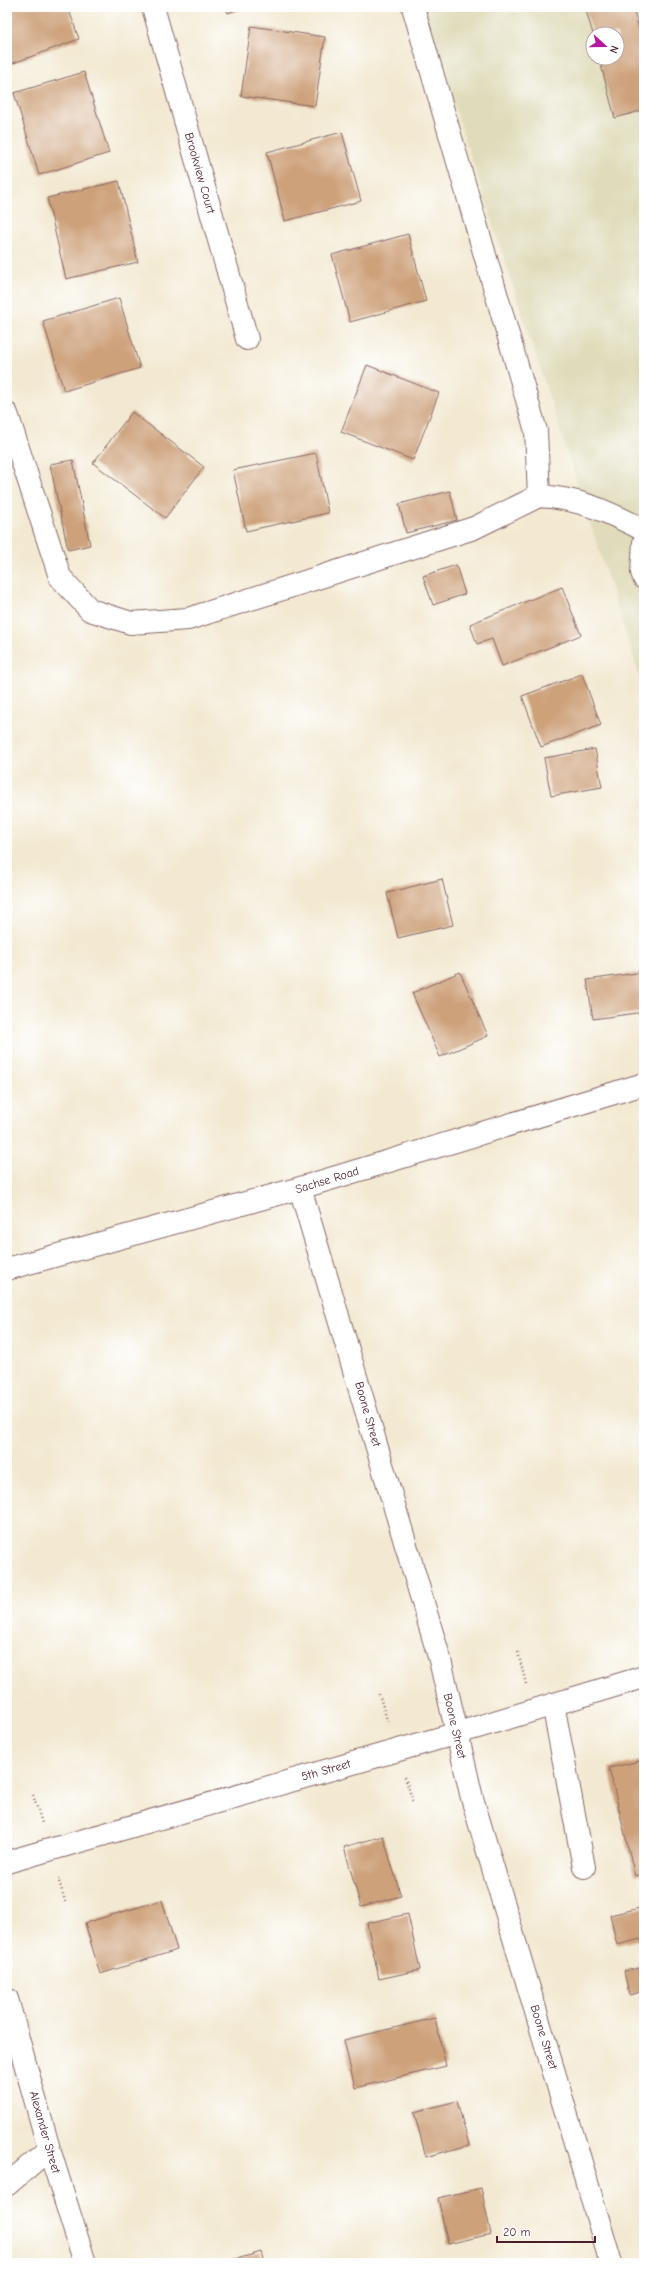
<svg xmlns="http://www.w3.org/2000/svg" width="651" height="2270" font-family="'Comic Neue',sans-serif">
  <style>
    .built { fill: #e0dcbb; fill-rule: evenodd }
    .building { fill: #cda17a }
    .lines { fill: none; stroke-linecap: round; stroke-linejoin: round }
    .minor-casing { stroke: #856665; stroke-width: 24 }
    .major-casing { stroke: #856665; stroke-width: 24 }
    .path { stroke: #856665; stroke-width: 2.5; stroke-dasharray: 1 3; stroke-linecap: butt }
    .minor { stroke: #fff; stroke-width: 22 }
    .major { stroke: #fff; stroke-width: 22 }
    .labels { text-anchor: middle; stroke-width: 3.5; stroke-linejoin: round; paint-order: stroke }
    .street-label { font-size: 12px; fill: #4a1f2b; stroke: #fff }
  </style>
  <rect width="100%" height="100%" fill="#fff"/>
  <filter id="ink" filterUnits="userSpaceOnUse"><feTurbulence type="fractalNoise" baseFrequency=".025" numOctaves="2"/><feDisplacementMap in="SourceGraphic" scale="8" xChannelSelector="R" yChannelSelector="G"/><feConvolveMatrix kernelMatrix="1 2 1 2 8 2 1 2 1" color-interpolation-filters="sRGB"/></filter>
  <filter id="wash" filterUnits="userSpaceOnUse"><feTurbulence type="fractalNoise" baseFrequency=".012" numOctaves="4" result="noise"/><feDisplacementMap in="SourceGraphic" scale="16" xChannelSelector="R" yChannelSelector="G"/><feGaussianBlur stdDeviation="0.9" result="paint"/><feColorMatrix in="noise" values="0 0 0 0 0 0 0 0 0 0 0 0 0 0 0 0 0 1.4 0 .05"/><feComposite in="paint" operator="in"/></filter>
  <g filter="url(#wash)">
    <rect width="100%" height="100%" fill="#f3e9d2"/>
    <path class="built" d="M422,7h222v683l-59,-183zM593,34h24v24h-24z"/>
    <g id="blocks">
      <path class="building" d="M7,7h61l11,32 -71,26z
        M226,7h19l-17,6z
        M585,7h48l11,41v62l-29,8 -16,-60h18v-24h-24z
        M251,26l74,11 -10,69 -74,-10z
        M84,72l25,81 -70,22 -25,-82z
        M342,132l19,69 -76,20 -18,-69z
        M119,181l19,81 -72,17 -19,-81z
        M408,234l18,67 -76,21 -18,-67z
        M119,298l21,70 -76,23 -21,-70z
        M367,365l72,28 -26,67 -72,-28z
        M132,412l72,55 -39,51 -72,-55z
        M316,453l12,60 -82,18 -13,-61z
        M73,460l17,85 -22,5 -18,-86z
        M450,491l7,29 -51,13 -7,-29z
        M456,565l9,29 -32,11 -10,-29z
        M562,587l19,48 -79,31 -10,-27 -15,5 -7,-20z
        M582,674l19,51 -60,22 -19,-51z
        M595,749l7,38 -51,9 -7,-38z
        M442,879l11,46 -55,13 -11,-45z
        M460,972l28,64 -48,21 -28,-64z
        M644,972v40l-51,7 -6,-39z
        M644,1760v113l-9,3 -26,-108z
        M383,1836l18,60 -40,11 -17,-60z
        M162,1900l15,50 -77,24 -15,-51z
        M644,1907v44l-3,-12 -24,6 -7,-30z
        M408,1914l12,56 -41,9 -12,-56z
        M644,1967v24l-15,4 -5,-24z
        M435,2018l11,48 -91,22 -11,-48z
        M644,2031v12l-5,-9z
        M457,2101l12,44 -43,12 -12,-45z
        M481,2188l10,46 -43,10 -10,-46z
        M261,2252l3,11h-41z"/>
    </g>
  </g>
  <g filter="url(#ink)">
    <use href="#blocks" fill-opacity="0" stroke="#856665" stroke-width="1"/>
    <g class="lines">
      <defs>
        <path id="minor" d="M153,7l94,332
          M7,414l53,163 30,33 41,13 57,-4 286,-91 65,-32 -3,-65 -123,-424
          M539,496c43,3 67,15 105,34
          M644,542l-2,30 2,6
          M300,1188l140,472 32,138 139,465
          M7,1269l293,-81 344,-104
          M553,1704l31,163
          M7,1999l42,150 36,114
          M7,2185l42,-36"/>
        <path id="major" d="M7,1862l451,-129 186,-56"/>
      </defs>
      <use href="#minor" class="minor-casing"/>
      <use href="#major" class="major-casing"/>
      <path class="path" d="M518,1652l8,32
        M379,1694l9,29
        M405,1777l8,25
        M33,1795l9,28
        M58,1878l8,26"/>
      <use href="#minor" class="minor"/>
      <use href="#major" class="major"/>
    </g>
  </g>
  <g class="labels">
    <g class="street-label">
      <text transform="translate(200 173) rotate(74)" y="4">Brookview Court</text>
      <text transform="translate(327 1180) rotate(-17)" y="4">Sachse Road</text>
      <text transform="translate(368 1414) rotate(74)" y="4">Boone Street</text>
      <text transform="translate(455 1726) rotate(77)" y="4">Boone Street</text>
      <text transform="translate(326 1770) rotate(-16)" y="4">5th Street</text>
      <text transform="translate(544 2037) rotate(73)" y="4">Boone Street</text>
      <text transform="translate(45 2132) rotate(74)" y="4">Alexander Street</text>
    </g>
  </g>
  <rect width="651" height="2270" fill="none" stroke="#fff" stroke-width="24"/>
  <g transform="translate(605 46) rotate(111)"><circle r="19" fill="#ffffff" stroke="#b7a5aa"/>
  <path d="M0-3L7 15L0 10L-7 15Z" fill="#b5179e"/>
  <text y="-6" font-size="11" font-weight="bold" text-anchor="middle" fill="#4a1f2b">N</text>
  </g>
  <path d="M497 2236v6h98v-6" fill="none" stroke="#4a1f2b" stroke-width="2"/>
  <text x="503" y="2236" font-size="12" fill="#4a1f2b" stroke="#ffffff" stroke-width="3" paint-order="stroke">20 m</text>
</svg>
